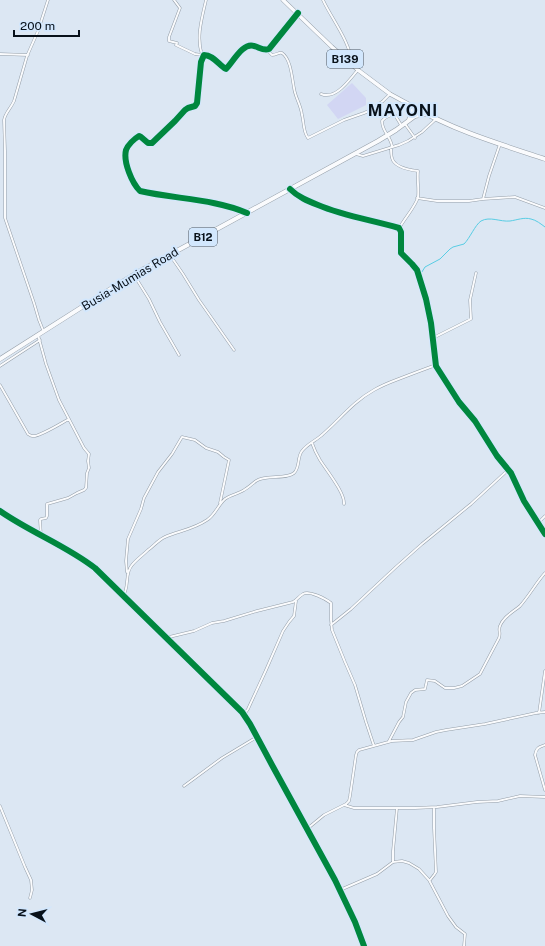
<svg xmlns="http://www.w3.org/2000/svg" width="545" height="946" font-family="'Public Sans',sans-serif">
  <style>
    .green { fill: #d2d6f3 }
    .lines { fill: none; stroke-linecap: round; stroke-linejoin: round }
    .stream { stroke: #59cde4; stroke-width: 1 }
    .minor-casing { stroke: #949ea8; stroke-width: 3 }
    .tertiary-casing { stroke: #949ea8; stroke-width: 3.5 }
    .primary-casing { stroke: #949ea8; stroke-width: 4.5 }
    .trunk-casing { stroke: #949ea8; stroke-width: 5 }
    .minor { stroke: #fafbfd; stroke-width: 2 }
    .tertiary { stroke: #fafbfd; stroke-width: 2.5 }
    .primary { stroke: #fafbfd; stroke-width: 3.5 }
    .trunk { stroke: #fafbfd; stroke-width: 4 }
    .cycleway-casing { stroke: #d2e7fd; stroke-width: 8 }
    .cycleway { stroke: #00873e; stroke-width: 6 }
    .labels { text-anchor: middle; stroke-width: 4; stroke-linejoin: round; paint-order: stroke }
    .shield { fill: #d2e7fd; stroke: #45515e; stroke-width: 1 }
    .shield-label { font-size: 11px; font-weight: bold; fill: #08111a }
    .street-label { font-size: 12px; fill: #08111a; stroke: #d2e7fd }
    .district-label { font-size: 16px; font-weight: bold; letter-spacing: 1px; fill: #08111a; stroke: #d2e7fd }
  </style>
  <rect width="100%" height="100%" fill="#dce7f3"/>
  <path class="green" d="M352,83l14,15v7l-28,14 -11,-14z"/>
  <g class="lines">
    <path class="stream" d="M420,275l5,-8 15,-8 10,-10 3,-2 11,-3c6,-6 11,-19 17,-23 9,-5 19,1 29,0 7,-1 14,-4 21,-2 5,1 10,5 14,8"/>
    <defs>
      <path id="minor" d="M174,0l6,8 -11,29v4l8,2 -1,2 19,9 7,1
        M323,0c7,16 29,45 28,62
        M268,51l4,4c4,0 7,-3 10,-2 9,6 10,25 12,35 1,9 7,17 8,27 2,7 1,17 6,23l36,-18 20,-7 7,-3 12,-9 7,-7
        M0,54l28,1
        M202,55c-6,-18 0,-37 4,-55
        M321,94c15,6 28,-14 36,-23
        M405,124l10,14
        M392,146c-2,-11 -10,-14 -10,-25l3,-3 8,-4 2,1 6,10
        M391,147c0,4 0,8 1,11 2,9 18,12 26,13 -1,9 1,17 0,26 -2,9 -14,22 -18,30
        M356,154l7,2 36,-11 9,-4 14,-9 14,-13
        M291,189c7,8 17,12 27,16 26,11 54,15 81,23l2,4v21l11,11 5,6 9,29 5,24 5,43 23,36 16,19 22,35 14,17 13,28 21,33
        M417,198l20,3h32l14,-2 6,-23 11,-32
        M483,199l32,-2 30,11
        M246,212l-13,-5 -18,-4 -75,-12c-8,-8 -17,-29 -14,-41 2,-5 8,-11 13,-14l2,1 7,6h4l23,-22 10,-11 3,-2 7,-2 2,-3 4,-41 3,-7c9,0 15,10 22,14 7,-7 17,-27 28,-23 5,1 9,5 15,3l29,-35
        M170,255l13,19 16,26 35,50
        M134,275l15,24 11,23 19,33
        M43,330l-4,-10 -5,-17 -29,-85v-67l-1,-31c1,-7 7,-12 10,-19l13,-45 11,-25 10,-31
        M38,335l8,29 13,36 25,48 5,6 -1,7 1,7 -2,5 -1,15 -2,2 -7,3 -9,5 -21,6v12l-1,2 -5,1 -1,1 1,16
        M433,338l38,-19 -1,-19 6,-27
        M0,366l40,-26
        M0,385l28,49c3,2 3,2 7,2 9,-2 25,-12 34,-17
        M312,443c2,6 5,12 8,17 7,11 25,33 24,44
        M538,523l7,-7
        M127,572l-1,-11 2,-22 13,-30 3,-11 14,-26 14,-18 10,-17 13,3 11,8 12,4 6,5 5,3 -9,43
        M123,596c7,-10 1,-22 9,-31 5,-6 11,-10 16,-15 6,-4 10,-10 17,-13 14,-6 29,-8 42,-17 8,-5 11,-15 18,-21 5,-4 13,-5 19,-9 4,-2 8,-6 12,-9 10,-7 30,-1 38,-8 6,-5 3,-16 8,-22 5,-7 15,-11 21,-17 17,-15 31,-33 51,-44 7,-4 14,-7 22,-10 13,-5 26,-10 40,-15
        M331,625l20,-16 45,-42 26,-23 49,-40 37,-34
        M165,638l29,-7 18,-8 12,-2 33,-10 36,-9c4,-2 6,-6 10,-8 6,-4 23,5 28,9v17l1,10 13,32 10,23 11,37 8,24
        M539,713l6,-42
        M244,715l4,-6 18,-39 17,-39 6,-9 5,-6 2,-15
        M389,741l10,-19 4,-5 3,-15 5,-9 4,-3 10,-1 2,-9 8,1 10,7h9l8,-2 18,-12 19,-36c2,-6 -1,-8 1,-12 3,-9 13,-14 20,-20 9,-10 16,-23 25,-33
        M545,745c-6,2 -9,3 -10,10l10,35
        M184,786l38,-28 35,-21
        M344,805l10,3h61l22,-1 40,-5 21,-1 22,-5 25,1
        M0,806l25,61 6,13 1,10 -2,8
        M307,829l17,-14 22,-11 3,-3 1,-5 6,-41 1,-3 2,-2 33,-9 21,-1 23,-8 10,-2 39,-6 51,-11 9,-1
        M393,862v-11l4,-43
        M430,880l4,-5 2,-3 -2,-44v-20
        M340,890l37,-16 16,-12 9,-1 7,2 10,6 10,11 19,36 8,11 9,7 -1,12"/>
      <path id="tertiary" d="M0,511c30,21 67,35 95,57l147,144 8,12 22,41 63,115 20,42 9,24"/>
      <path id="primary" d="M283,0l49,47 26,23 32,24 24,13"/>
      <path id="trunk" d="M409,120l5,-13c41,24 86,37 131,52
        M0,359l104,-66 36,-22 238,-130 18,-11 19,-14 11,-2"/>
    </defs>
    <use href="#minor" class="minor-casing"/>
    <use href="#tertiary" class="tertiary-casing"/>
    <use href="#primary" class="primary-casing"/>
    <use href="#trunk" class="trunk-casing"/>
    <use href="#minor" class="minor"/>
    <use href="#tertiary" class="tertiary"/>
    <use href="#primary" class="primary"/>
    <use href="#trunk" class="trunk"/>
    <defs>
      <path id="cycleway" d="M290,189c8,8 18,12 28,16 26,11 54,15 81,23l2,4v21l11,11 5,6 9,29 5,24 5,43 23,36 16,19 22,35 14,17 13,28 21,33
        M247,213c-32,-14 -72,-14 -107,-22 -8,-8 -17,-29 -14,-41 2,-5 8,-11 13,-14l2,1 7,6h4l23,-22 10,-11 3,-2 7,-2 2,-3 4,-41 3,-7c9,0 15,10 22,14 7,-7 17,-27 28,-23 5,1 9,5 15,3l29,-36
        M0,511c30,21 67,35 95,57l147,144 8,12 22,41 63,115 20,42 9,24"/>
    </defs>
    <use href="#cycleway" class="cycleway-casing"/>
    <use href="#cycleway" class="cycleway"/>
  </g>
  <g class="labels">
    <g class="shield">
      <rect x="327" y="50" width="36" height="18" rx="3"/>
      <rect x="189" y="228" width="28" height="18" rx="3"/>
    </g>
    <g class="shield-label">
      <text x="345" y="63">B139</text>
      <text x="203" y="241">B12</text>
    </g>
    <g class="street-label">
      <text transform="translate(130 279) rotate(-31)" y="4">Busia-Mumias Road</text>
    </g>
    <g class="district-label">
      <text x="403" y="116">MAYONI</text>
    </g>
  </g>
  <g transform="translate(32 914) rotate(277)" stroke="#d2e7fd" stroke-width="3" paint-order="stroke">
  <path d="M0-3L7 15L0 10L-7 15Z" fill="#08111a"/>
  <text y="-6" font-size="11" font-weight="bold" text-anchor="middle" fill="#08111a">N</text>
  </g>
  <path d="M14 30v6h65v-6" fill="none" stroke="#08111a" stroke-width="2"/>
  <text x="20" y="30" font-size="12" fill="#08111a" stroke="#d2e7fd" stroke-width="3" paint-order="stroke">200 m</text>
</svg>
